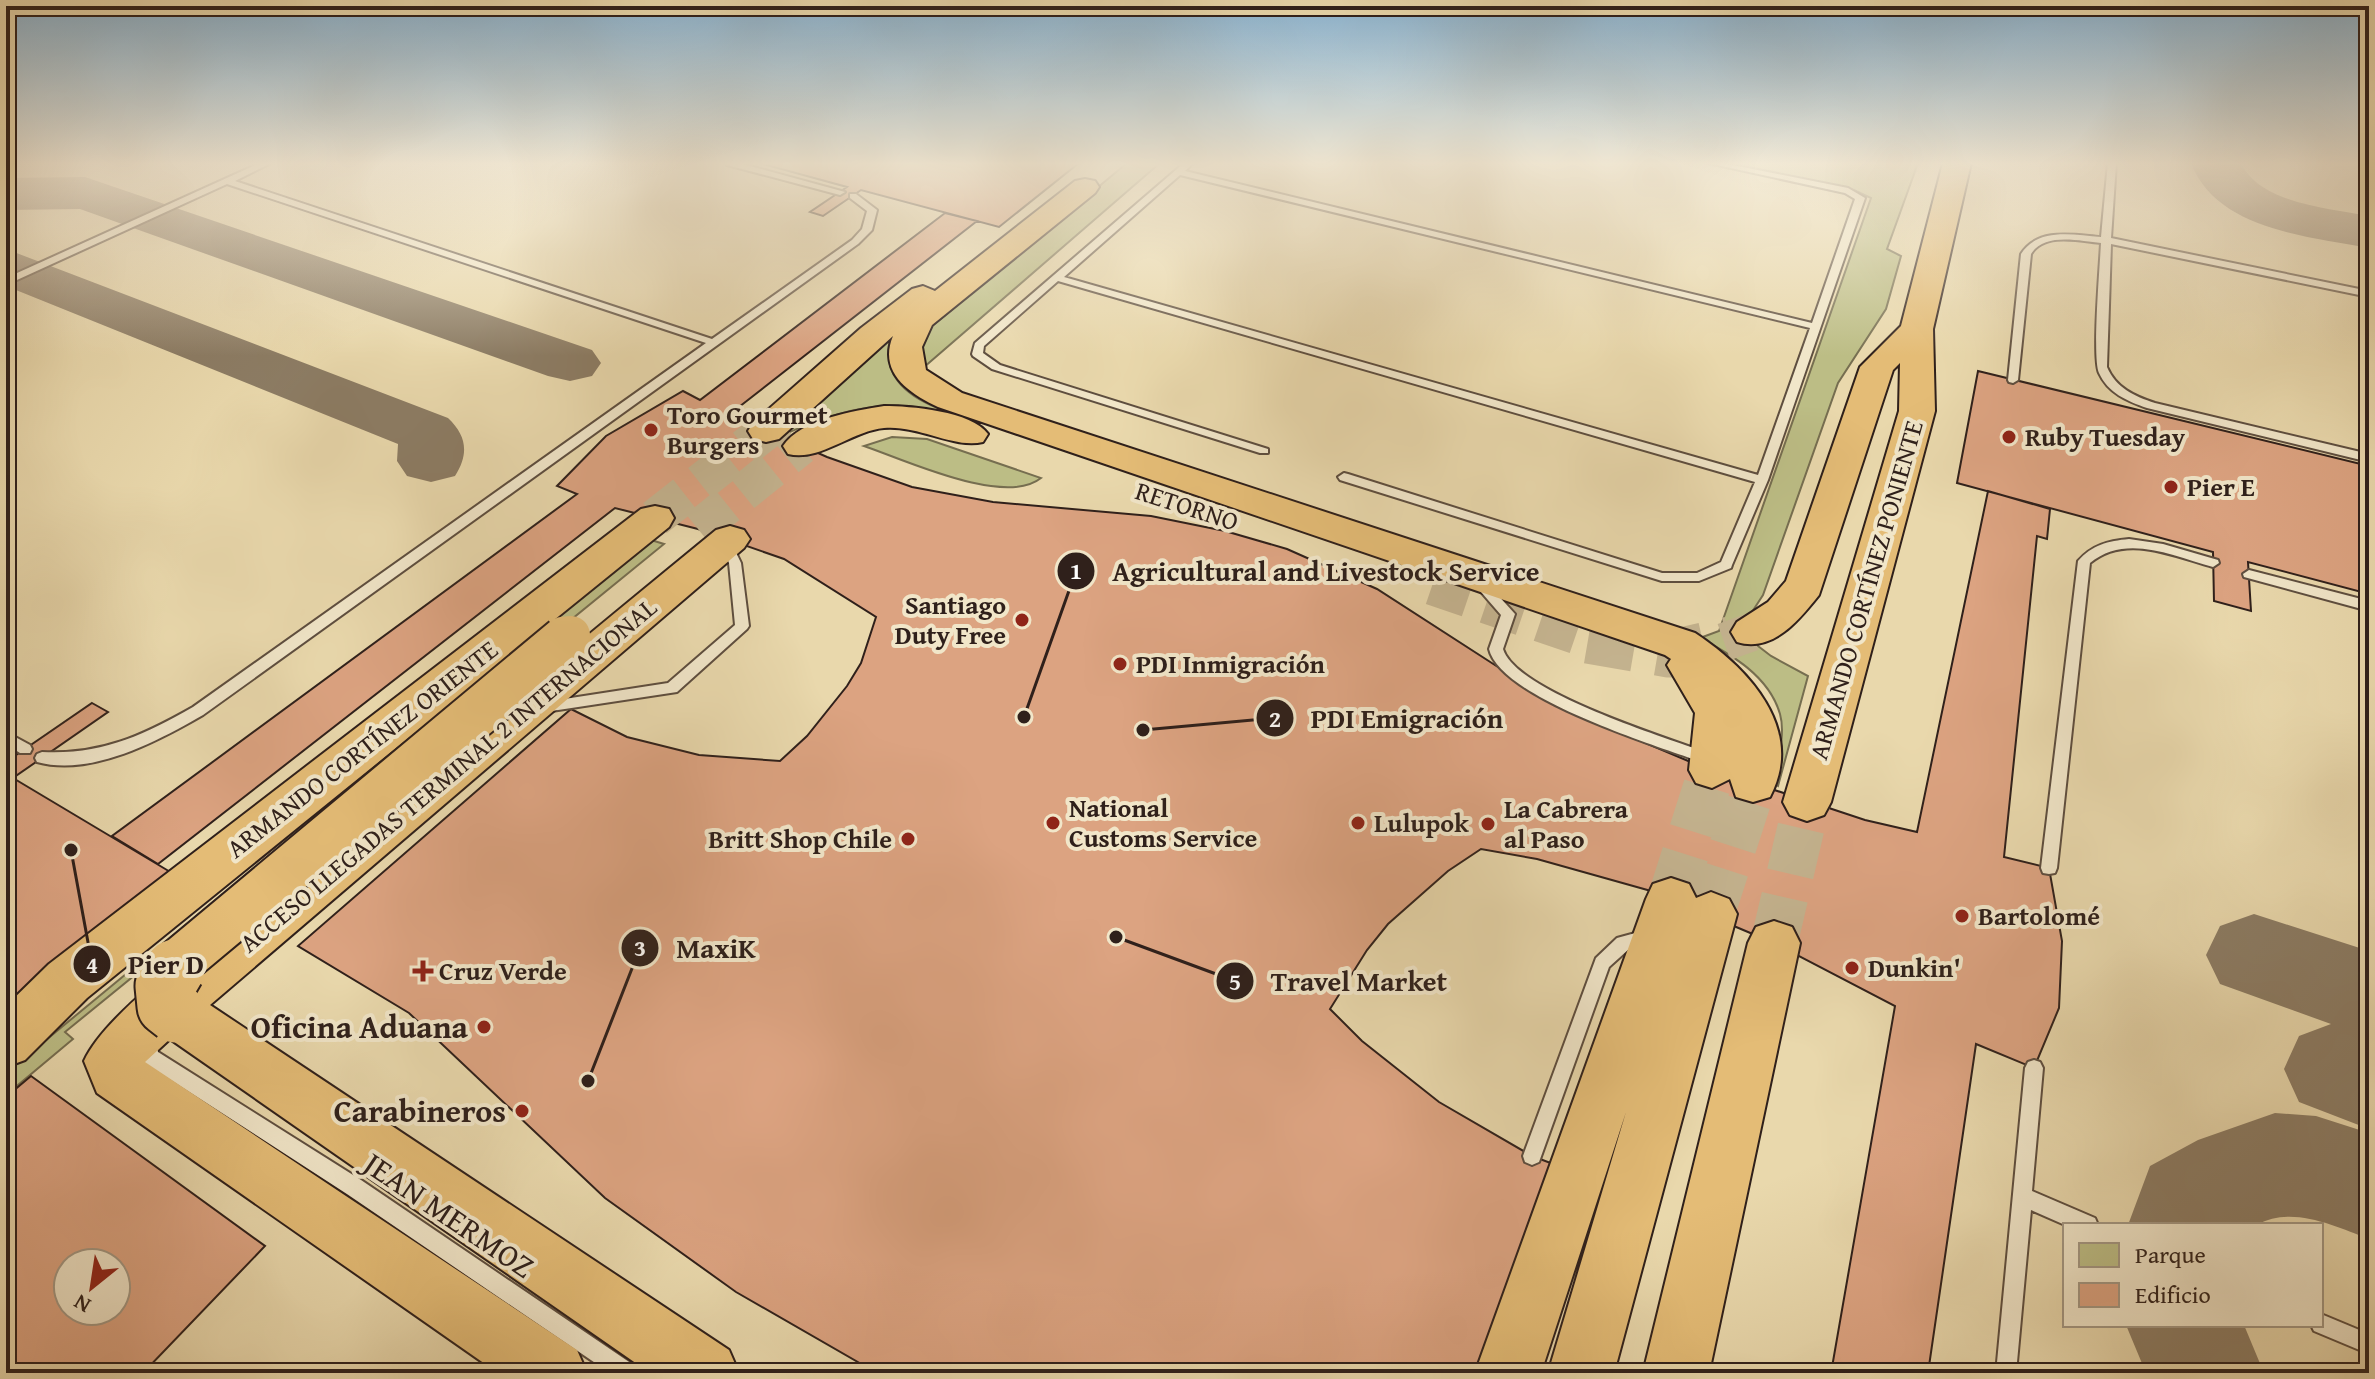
<svg xmlns="http://www.w3.org/2000/svg" width="2375" height="1379" font-family="'Gentium Book Plus',serif">
  <style>
    .green { fill: #bcbd85; stroke: #766e50; stroke-width: 2 }
    .lines { fill: none; stroke-linecap: round; stroke-linejoin: round }
    .taxiway { fill: #8c7c64; fill-rule: evenodd }
    .building { fill: #dca381; stroke: #2f201b; stroke-width: 2; fill-rule: evenodd }
    .trunk-tunnel-far1 { stroke: #c4b38f; stroke-width: 38; stroke-dasharray: 38 19; stroke-linecap: butt }
    .trunk-tunnel { stroke: #c4b38f; stroke-width: 47; stroke-dasharray: 47 24; stroke-linecap: butt }
    .service-casing { stroke: #5e4e3f; stroke-width: 4 }
    .trunk-casing { stroke: #2f201b; stroke-width: 4 }
    .service { fill: #f1e6c9; fill-rule: evenodd }
    .trunk { fill: #e4bc76; fill-rule: evenodd }
    .trunk-bridge-far2-casing { stroke: #2f201b; stroke-width: 41; stroke-linecap: butt }
    .trunk-bridge-far1-casing { stroke: #2f201b; stroke-width: 51; stroke-linecap: butt }
    .trunk-bridge-casing { stroke: #2f201b; stroke-width: 63; stroke-linecap: butt }
    .trunk-bridge-far2 { stroke: #e4bc76; stroke-width: 38 }
    .trunk-bridge-far1 { stroke: #e4bc76; stroke-width: 47 }
    .trunk-bridge { stroke: #e4bc76; stroke-width: 59 }
    .poi-dot { fill: #8f2418; stroke: #f1e6c9; stroke-width: 3 }
    .labels { text-anchor: middle; stroke-width: 8; stroke-linejoin: round; paint-order: stroke }
    .poi-label { font-size: 26px; font-weight: bold; fill: #2f201b; stroke: #f1e6c9; text-anchor: start }
    .street-label { font-size: 26px; fill: #2f201b; stroke: #f1e6c9 }
    .near-poi-label { font-size: 32px; font-weight: bold; fill: #2f201b; stroke: #f1e6c9; text-anchor: end }
    .near-street-label { font-size: 32px; fill: #2f201b; stroke: #f1e6c9 }
    .leader { fill: none; stroke: #2f201b; stroke-width: 3 }
    .callout-dot { fill: #2f201b; stroke: #f1e6c9; stroke-width: 3 }
    .mark-label { font-size: 24px; text-anchor: middle; font-weight: bold; fill: #fff }
    .callout-label { font-size: 28px; text-anchor: middle; font-weight: bold; fill: #2f201b; stroke: #f1e6c9; stroke-width: 8; stroke-linejoin: round; paint-order: stroke }
  </style>
  <rect width="100%" height="100%" fill="#e9d8ac"/>
  <filter id="stains"><feTurbulence type="fractalNoise" baseFrequency=".0025" numOctaves="4"/><feColorMatrix values="0 0 0 0 .2 0 0 0 0 .09 0 0 0 0 .02 0 0 0 .5 -.17"/></filter>
  <radialGradient id="worn" r=".72"><stop offset=".6" stop-color="#630" stop-opacity="0"/><stop offset="1" stop-color="#630" stop-opacity=".3"/></radialGradient>
  <path class="green" d="M1127,163h33l-237,205 -1,13 -9,-39z
    M1725,163h193l-31,86 14,7 -15,53 -48,74 -75,212 -13,20 -18,11 39,30 37,20 -30,110 -5,-3c4,-21 13,-48 7,-69 -11,-38 -48,-59 -80,-76l19,-7 152,-433 -17,-8z
    M892,332c-14,42 15,65 51,78l-3,3c-54,-18 -109,0 -159,23z
    M892,437l35,2 114,39c-36,29 -136,-18 -177,-32z
    M651,540l13,4 -599,488 8,7 -67,56v-22l331,-273 72,-69z"/>
  <g class="lines">
    <path class="taxiway" d="M2191,163h50c19,41 89,45 128,53v32c-62,-12 -152,-18 -178,-85z
      M85,177l507,173 9,13 -9,13 -22,5 -22,-5 -468,-167 -74,1v-32z
      M6,249l442,169c19,18 21,36 7,58l-24,6 -24,-6 -10,-15 1,-17 -392,-158z
      M2254,914l115,37v178l-70,-27 -15,-33 15,-33 32,-12 -111,-40 -14,-29 14,-29z
      M2275,1113l41,3 53,17v106c-34,-13 -78,-34 -112,-14h-129l22,-59 48,-26z
      M2126,1325h118l20,48h-118z"/>
  </g>
  <path class="building" d="M759,163h320l-80,64 -138,-37 -38,26 -13,-4 37,-25z
    M945,213l32,8 -247,193 97,43 85,30 81,15 158,14 74,15 62,18 90,40 138,89 81,44 97,41 172,57 52,12 71,-341 62,18 -3,30 -10,-3 -33,321 45,11 13,73 -3,67 -25,60 -58,-24 -48,329h-97l64,-367 -121,-63 -123,-52 -114,-32 -56,-10 -33,22 -60,53 -21,26 -37,59 32,32 77,61 93,54 40,15 -72,202h-623l-141,-81 -131,-94 -196,-185 -111,-67 273,-237 56,28 72,18 81,6 27,-25 40,-50 14,-23 15,-46 -92,-58 -86,-30 -83,-21 -457,356 -46,-28 465,-342 -20,-8 49,-50 77,-45 17,9z
    M1978,371l391,95v128l-121,-32 3,49 -37,-10 -1,-49 -256,-69z
    M92,703l16,9 -95,66 159,95 -166,131v-242z
    M31,1076l234,170 -122,127h-137v-276zM68,1263h48v48h-48z"/>
  <g class="lines">
    <path class="trunk-tunnel-far1" d="M655,518l111,-87
      M698,529l103,-83
      M1432,586l164,56
      M1724,642l28,-10"/>
    <path class="trunk-tunnel" d="M1588,640l81,14 61,-14
      M1671,899l41,-129
      M1711,914l42,-130
      M1774,943l33,-141"/>
    <defs>
      <path id="service" d="M260,163h11l-36,18 477,158 140,-99 10,-11 5,-18 -17,-13v-4h6l21,16 -5,20 -14,14 -655,471c-45,26 -112,62 -166,47l-2,-4 2,-4 5,-2c59,3 100,-16 151,-45l513,-364 -479,-159 -221,101v-7z
        M726,163h13l106,29 -5,3 -113,-30z
        M1184,163h9l-8,8 627,152 43,-124 -10,-6 -137,-30h15l125,25 17,10 -97,282 -36,85 -1,3 -32,13h-37l-322,-101 -2,-3 6,-4 4,1 314,99h35l24,-11 34,-80 -697,-201 -74,65 -1,7 17,12 268,84v4h-8l-268,-84 -19,-13 -1,-2 3,-11zM1180,175l630,153 -52,147 -694,-198z
        M2108,163h8l-5,75 258,53v6l-258,-53 -4,123c9,21 27,29 48,36l214,51v8l-222,-54c-20,-7 -39,-15 -48,-35 -7,-15 1,-108 2,-130 -21,-2 -57,-11 -70,11l-13,126 -5,3 -4,-1 -1,-2 13,-126c17,-27 52,-19 80,-17z
        M726,539l4,1 11,23 8,63 -2,3 -70,63 -132,20 -5,-1 -2,-4 2,-4 5,-1 123,-19 67,-58 -6,-62 -9,-20z
        M2129,539l34,5 55,16 1,3 -6,4c-40,-11 -87,-34 -123,-4l-33,305 -2,5 -6,1 -6,-1 -2,-5 37,-307c14,-16 30,-20 51,-22z
        M2249,570l120,31v10l-125,-34 -1,-3z
        M1481,581l5,1 29,32 -12,35c13,43 167,90 211,106l2,4 -2,4h-10c-47,-17 -204,-65 -215,-114l12,-34 -26,-30z
        M6,732l24,13 2,4 -2,4h-10l-14,-9z
        M1650,929l6,2 2,5 -2,5 -27,8 -20,18 -70,195 -7,3 -7,-3 -2,-6 73,-198 21,-20z
        M148,1031l6,2 4,19 203,128 274,186 3,7h-28l-263,-179 -204,-132 -4,-23 3,-6z
        M2034,1060l6,2 3,6 -11,123 63,27 3,7h-33l-34,-15 -15,163h-20l29,-305 3,-6z
        M2321,1314l48,20v20l-55,-23 -3,-6h10z"/>
      <path id="trunk" d="M1943,163h28l-38,166 2,82 -104,391 -7,13 -17,6 -17,-6 -7,-13 116,-391 1,-48 -7,7 -74,225c-20,25 -46,58 -82,47l-6,-10 6,-10 31,-20 18,-21 74,-214 41,-41z
        M1085,179l10,2 4,6 -4,6 -163,132 -10,22 4,23 36,23 733,240c53,35 111,96 75,164l-17,5 -17,-5 -6,-18 -18,9 -16,-5 -7,-13 6,-57 -28,-48 4,-6 -6,-4 -727,-248c-30,-14 -60,-35 -45,-71l-114,103 -13,3 -13,-3 -5,-8 5,-8 108,-95 51,-39 11,-3 12,5 140,-110z
        M884,406c26,0 88,5 104,28l-5,8c-29,7 -64,-17 -99,-14 -33,3 -64,34 -96,26l-5,-8c18,-27 71,-35 101,-40z
        M655,506l14,3 5,9 -5,9 -582,471 -62,62 -19,7v-61l43,-42 592,-455z
        M730,526l14,4 6,9 -6,9 -534,457 519,345 10,23h-89l-480,-334 -25,23 432,288 10,23h-89l-401,-280 -13,-32c26,-57 153,-140 207,-182 143,-115 283,-233 425,-349z
        M1671,878l18,6 7,14 15,-6 18,7 8,15 -123,459h-66l78,-261 -85,261h-66l171,-474 7,-15z
        M1774,921l18,6 8,16 -91,430h-66l105,-430 8,-16z"/>
    </defs>
    <use href="#service" class="service-casing"/>
    <use href="#trunk" class="trunk-casing"/>
    <use href="#service" class="service"/>
    <use href="#trunk" class="trunk"/>
    <defs>
      <path id="trunk-bridge-far2" d="M562,642l9,-7"/>
      <path id="trunk-bridge-far1" d="M174,971l5,-9 386,-322"/>
      <path id="trunk-bridge" d="M175,969l-10,17 2,20 9,7"/>
    </defs>
    <use href="#trunk-bridge-far2" class="trunk-bridge-far2-casing"/>
    <use href="#trunk-bridge-far1" class="trunk-bridge-far1-casing"/>
    <use href="#trunk-bridge" class="trunk-bridge-casing"/>
    <use href="#trunk-bridge-far2" class="trunk-bridge-far2"/>
    <use href="#trunk-bridge-far1" class="trunk-bridge-far1"/>
    <use href="#trunk-bridge" class="trunk-bridge"/>
  </g>
  <linearGradient id="sky" x2="0" y2="1"><stop stop-color="#8ab5d4"/><stop offset="0.46" stop-color="#f5edda"/><stop offset="1" stop-color="#f5edda" stop-opacity="0"/></linearGradient>
  <rect width="2375" height="356" fill="url(#sky)"/>
  <g class="poi-dot">
    <circle cx="651" cy="430" r="8"/>
    <circle cx="2009" cy="437" r="8"/>
    <circle cx="2171" cy="487" r="8"/>
    <circle cx="1022" cy="620" r="8"/>
    <circle cx="1120" cy="664" r="8"/>
    <circle cx="1053" cy="823" r="8"/>
    <circle cx="1358" cy="823" r="8"/>
    <circle cx="1488" cy="824" r="8"/>
    <circle cx="908" cy="839" r="8"/>
    <circle cx="1962" cy="916" r="8"/>
    <circle cx="1852" cy="968" r="8"/>
    <path d="M419 959h8v8h8v8h-8v8h-8v-8h-8v-8h8z"/>
    <circle cx="484" cy="1027" r="8"/>
    <circle cx="522" cy="1111" r="8"/>
  </g>
  <g class="labels">
    <g class="poi-label">
      <text x="667" y="424">Toro Gourmet<tspan x="667" dy="30">Burgers</tspan></text>
      <text x="2025" y="446">Ruby Tuesday</text>
      <text x="2187" y="496">Pier E</text>
      <text x="1006" y="614" text-anchor="end">Santiago<tspan x="1006" dy="30">Duty Free</tspan></text>
      <text x="1136" y="673">PDI Inmigración</text>
      <text x="1069" y="817">National<tspan x="1069" dy="30">Customs Service</tspan></text>
      <text x="1504" y="818">La Cabrera<tspan x="1504" dy="30">al Paso</tspan></text>
      <text x="1374" y="832">Lulupok</text>
      <text x="892" y="848" text-anchor="end">Britt Shop Chile</text>
      <text x="1978" y="925">Bartolomé</text>
      <text x="1868" y="977">Dunkin'</text>
      <text x="439" y="980">Cruz Verde</text>
    </g>
    <g class="street-label">
      <text transform="translate(1187 506) rotate(18)" y="9">RETORNO</text>
      <text transform="translate(1866 590) rotate(-74)" y="9">ARMANDO CORTÍNEZ PONIENTE</text>
      <text transform="translate(362 749) rotate(-38)" y="9">ARMANDO CORTÍNEZ ORIENTE</text>
      <text transform="translate(448 775) rotate(-40)" y="9">ACCESO LLEGADAS TERMINAL 2 INTERNACIONAL</text>
    </g>
    <g class="near-poi-label">
      <text x="468" y="1038">Oficina Aduana</text>
      <text x="506" y="1122">Carabineros</text>
    </g>
    <g class="near-street-label">
      <text transform="translate(449 1215) rotate(34)" y="11">JEAN MERMOZ</text>
    </g>
  </g>
  <path class="leader" d="M1024 717L1076 571M1143 730L1275 718M588 1081L640 948M71 850L92 964M1116 937L1235 981"/>
  <g class="callout-dot">
    <circle cx="1024" cy="717" r="8"/>
    <circle cx="1143" cy="730" r="8"/>
    <circle cx="588" cy="1081" r="8"/>
    <circle cx="71" cy="850" r="8"/>
    <circle cx="1116" cy="937" r="8"/>
    <circle cx="1076" cy="571" r="20"/>
    <circle cx="1275" cy="718" r="20"/>
    <circle cx="640" cy="948" r="20"/>
    <circle cx="92" cy="964" r="20"/>
    <circle cx="1235" cy="981" r="20"/>
  </g>
  <g class="mark-label">
    <text x="1076" y="579">1</text>
    <text x="1275" y="727">2</text>
    <text x="640" y="956">3</text>
    <text x="92" y="973">4</text>
    <text x="1235" y="990">5</text>
  </g>
  <g class="callout-label">
    <text x="1326" y="581">Agricultural and Livestock Service</text>
    <text x="1407" y="728">PDI Emigración</text>
    <text x="716" y="958">MaxiK</text>
    <text x="166" y="974">Pier D</text>
    <text x="1359" y="991">Travel Market</text>
  </g>
  <rect width="2375" height="1379" fill="none" stroke="#e9d8ac" stroke-width="32"/>
  <rect x="8" y="8" width="2359" height="1363" fill="none" stroke="#2f201b" stroke-width="4"/>
  <rect x="16" y="16" width="2343" height="1347" fill="none" stroke="#2f201b" stroke-width="2"/>
  <rect x="2063" y="1223" width="260" height="104" fill="#f1e6c9" stroke="#a39783" stroke-width="2"/>
  <rect x="2079" y="1243" width="40" height="24" fill="#bcbd85" stroke="#a39783" stroke-width="2"/>
  <text x="2135" y="1263" font-size="24" fill="#2f201b">Parque</text>
  <rect x="2079" y="1283" width="40" height="24" fill="#dca381" stroke="#a39783" stroke-width="2"/>
  <text x="2135" y="1303" font-size="24" fill="#2f201b">Edificio</text>
  <g transform="translate(92 1287) rotate(210)"><circle r="38" fill="#f1e6c9" stroke="#a39783" stroke-width="2"/>
  <path d="M0-6L14 30L0 20L-14 30Z" fill="#8f2418"/>
  <text y="-12" font-size="22" font-weight="bold" text-anchor="middle" fill="#2f201b">N</text>
  </g>
  <rect width="100%" height="100%" filter="url(#stains)"/>
  <rect width="100%" height="100%" fill="url(#worn)"/>
</svg>
